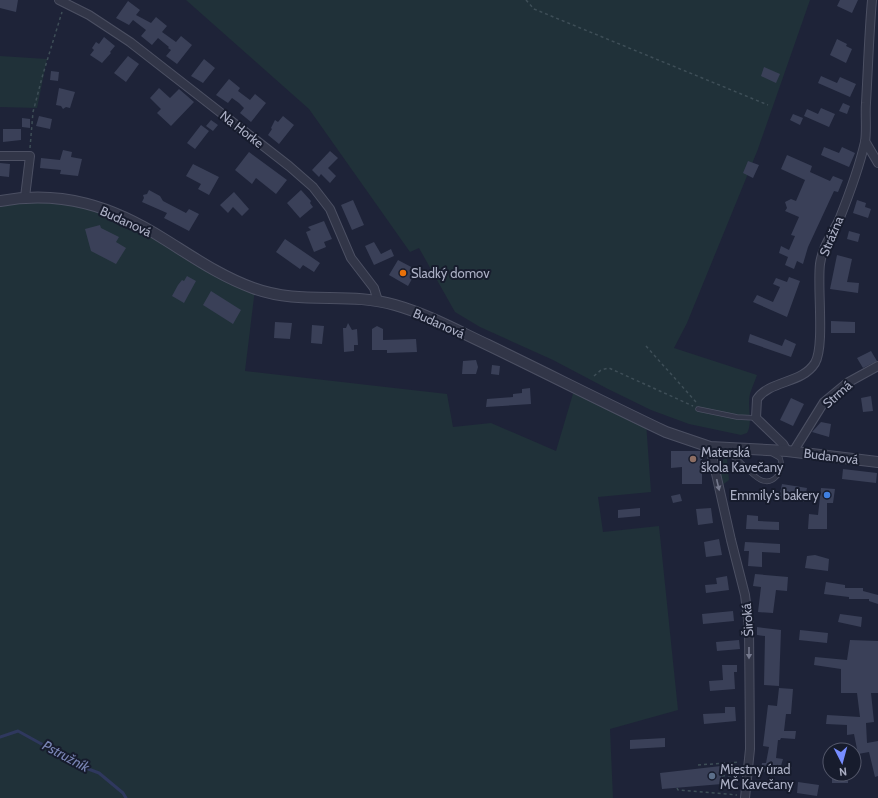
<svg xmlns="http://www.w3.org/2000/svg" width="878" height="798" font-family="Cabin,sans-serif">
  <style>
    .green { fill: #203139 }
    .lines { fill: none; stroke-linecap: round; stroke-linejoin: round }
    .stream { stroke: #2f385e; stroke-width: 3 }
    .building { fill: #3a4058 }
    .service-casing { stroke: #4c5063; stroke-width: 5.5 }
    .minor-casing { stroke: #4c5063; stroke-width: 10 }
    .tertiary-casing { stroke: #4c5063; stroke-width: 12 }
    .path { stroke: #3e4e57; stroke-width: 1.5; stroke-dasharray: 3 3; stroke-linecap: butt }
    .service { stroke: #323648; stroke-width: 4 }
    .minor { stroke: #323648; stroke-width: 8 }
    .tertiary { stroke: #323648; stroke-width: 10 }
    .oneway { fill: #75798d }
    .food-dot { fill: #e8710a; stroke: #171c2d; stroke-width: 1.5 }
    .education-dot { fill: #8d6e63; stroke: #171c2d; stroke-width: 1.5 }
    .shop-dot { fill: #3f7fe0; stroke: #171c2d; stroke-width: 1.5 }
    .service-dot { fill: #5c6f8a; stroke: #171c2d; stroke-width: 1.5 }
    .labels { text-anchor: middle; stroke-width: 4; stroke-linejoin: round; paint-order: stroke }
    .street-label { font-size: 13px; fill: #acb0c5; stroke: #171c2d }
    .poi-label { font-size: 13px; fill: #acb0c5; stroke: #171c2d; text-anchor: start }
    .water-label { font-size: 14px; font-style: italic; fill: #7a85b5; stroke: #171c2d }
  </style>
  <rect width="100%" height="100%" fill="#1e2338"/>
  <path class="green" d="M186,0h624l-52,149 -71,174 -13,25 83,27c-2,6 -5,12 -7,19 -3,12 3,29 -3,39l-6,2 -52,-11 -38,-14 -43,-21 -55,-29 -73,-33 -25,-15 -36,-64 -9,4 -101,-143z
    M0,56l47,3 -10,49 -37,-1z
    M25,197l88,16 142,76 -10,82 202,23 6,33 38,-4 65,28 19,-64 71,35 5,70 -53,5 5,35 56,-6 19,184 -68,19 3,69h-613v-597z
    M725,458l2,1 2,21 -8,6c0,-9 -3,-22 4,-28z"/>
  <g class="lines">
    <path class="stream" d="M0,737l18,-6 65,36 16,6 24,20 3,5"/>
  </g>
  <path class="building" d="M0,0h18l-2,12 -16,-4z
    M840,0h18l-6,13 -15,-7z
    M128,1l12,9 -4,5 15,8 5,-6 11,9 -5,6 14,10 5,-6 11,9 -15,19 -11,-8 5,-6 -3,-2 1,-1 -11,-9 -6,7 -11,-9 5,-6 -13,-10 -4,5 -13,-7z
    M104,37l11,9 -5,6 1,1 -9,10 -12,-8 4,-5 -2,-2 4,-6 3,2z
    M837,39l10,5 -1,2 6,3 -6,14 -16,-8z
    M128,56l11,8 -13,18 -12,-9z
    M204,59l11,9 -12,15 -12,-7z
    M764,67l16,7 -4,9 -15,-7z
    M51,71l8,1 -1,9 -8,-1z
    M821,76l16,7 3,-6 16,7 -6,13 -32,-14z
    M229,79l11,9 -2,3 12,9 5,-6 11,9 -15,19 -11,-9 4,-5 -5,-5 -7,-5 -4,5 -12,-8z
    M59,88l16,4 -5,16 -4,-1 -3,2 -2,-3 -5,-1z
    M159,88l11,10 9,-9 15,13 -23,24 -14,-13 4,-4 -11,-11z
    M843,103l7,3 -3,8 -8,-3z
    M821,108l14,6 -6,13 -25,-11 3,-7 11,5z
    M793,114l10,4 -3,7 -10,-5z
    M39,116l13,3 -2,10 -14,-3z
    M283,116l11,9 -15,19 -11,-9 4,-6 -1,-1 4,-8 3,2z
    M22,118l8,1v9l-8,-1z
    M211,120l7,5 -5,6 -7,-5z
    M201,125l8,6 -14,18 -8,-6z
    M3,129h18v11l-18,2z
    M824,147l15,6 3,-6 13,6 -6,14 -28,-12z
    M63,150l9,2 -1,5 11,2 -4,17 -18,-2 1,-4 -21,-2 1,-10 19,2z
    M330,151l8,7 -10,10 8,8 -6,7 -9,-9 -2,3 -7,-7z
    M249,152l38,28 -11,14 -20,-16 -4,6 -17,-14z
    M787,155l25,11 -2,6 20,9 3,-5 10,4 -5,12 -4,-1 -26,56 -5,17 -6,-3 -3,8 -9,-4 3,-8 -9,-4 2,-7 8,4 6,-14 -4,-1 8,-18 -14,-6 2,-3 -2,-6 6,-3 5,2 9,-21 -24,-11z
    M748,161l11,4 -6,13 -10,-5z
    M0,163l10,1 -1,13 -9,-1z
    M193,164l26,13 -10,18 -11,-6 3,-5 -15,-8z
    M149,190l11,6 3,5 23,12 3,-4 10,5 -10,17 -25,-13 3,-5 -25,-11 2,-4 -1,-3 4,-1z
    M301,190l10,11 -1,2 3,4 -13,11 -13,-15z
    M234,192l15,17 -7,7 -9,-9 -5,6 -8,-8z
    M353,200l11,25 -12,5 -11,-25z
    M857,200l9,3 -1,4 6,2 -3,9 -15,-5z
    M324,221l8,18 -8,3 2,5 -12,5 -8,-20 5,-2 -3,-3z
    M100,225l1,3 18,9 -3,5 10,6 -10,16 -25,-13 -6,-22z
    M849,231l11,3 -2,8 -11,-3z
    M285,239l35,24 -6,9 -11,-7 -3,4 -24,-17z
    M374,242l7,12 10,-5 3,7 -20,9 -9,-19z
    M837,255l15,4 -5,23 12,1 -1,10 -28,-4z
    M398,260l19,10 -9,16 -19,-11z
    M187,276l9,5 -12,22 -12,-7 6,-11 4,-5 2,1z
    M789,277l11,4 -13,36 -34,-15 4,-7 16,7 7,-15 -7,-3 3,-6 11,4z
    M211,291l30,19 -8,14 -30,-19z
    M831,321l24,1v11h-24z
    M275,322l17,1 -2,16 -16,-1z
    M348,323l4,7 5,-1 1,16h-4v6l-10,1 -1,-24h3z
    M312,325l12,1 -2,18 -11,-1z
    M377,326l6,3v11l33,-1 1,13 -30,1v-3h-15v-21z
    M750,334l32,12 3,-7 11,5 -5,13 -43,-15z
    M871,351l6,10 -14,7 -6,-10z
    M476,360l2,7 -2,7h-14l1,-13z
    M492,365l8,1 -1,9 -8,-1z
    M530,388l1,16 -45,3 1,-8 26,-2v-3l9,-1v-4z
    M871,396l2,15 -10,1 -2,-14z
    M791,398l13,6 -11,22 -13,-6z
    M821,422l10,2 -2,13 -17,-5z
    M671,451h31v33h-20v-17l-11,1z
    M843,469l34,4 -1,10 -34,-4z
    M782,484l25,4 -3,14 -25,-4z
    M821,488l14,1 -2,14h-6v26h-19l1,-15 9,1z
    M680,494l2,7 -9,2 -2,-7z
    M640,508v8l-22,2v-8z
    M711,508l2,15 -15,2 -2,-16z
    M747,515l11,1v5l21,1v8l-33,-1z
    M719,539l3,16 -16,2 -2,-15z
    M745,542l35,2v9l-18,-1v15l-14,-1 1,-15h-5z
    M807,556l8,-1 14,4 -1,12 -23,-3z
    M755,574l33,3 -1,14 -11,-1 -3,23 -15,-1 3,-25 -8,-1z
    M727,576l2,14 -23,3 -1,-8 12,-1 -1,-6z
    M826,582l19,3v3h18v3l15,4v9l-9,-3v-2h-20v-2l-25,-3z
    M733,611l1,10 -31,3 -1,-10z
    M840,614l22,3 -1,10 -23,-5z
    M757,627l24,3 -2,56 -15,-1 1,-49 -8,-1z
    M800,630l28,3 -1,10 -28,-3z
    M739,640l1,9 -23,2 -1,-9z
    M850,640l28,1v52h-7l3,29 -8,1 1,20 11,-2v35l-3,1 -6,-25 -11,2 -4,-20 -7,1v-10l-21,-1 1,-9 33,2 -3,-24h-16v-24l-27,-4 1,-8 32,3z
    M722,665h15v7h-3l1,17 -25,2 -1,-10 14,-1z
    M779,688l14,1 -2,25h-5l-2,17h12l-1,8 -14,-1 -1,2h-2l-2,18 7,1 -2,7 11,1 -2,9 -29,-5 1,-8h4l3,-16 -6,-1 5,-41 9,1z
    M725,707h10l1,14 -32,3 -1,-10 22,-1z
    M665,738v9l-35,2v-9z
    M721,766l1,18 -60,5 -2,-16z
    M832,774h16v9h-16z
    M798,782l21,3 -2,11 -20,-3z"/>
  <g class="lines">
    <defs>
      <path id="service" d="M698,409l39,8 19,1
        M721,451c6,3 12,5 17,9 10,8 25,32 39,16 4,-5 5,-12 3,-18l-7,-4"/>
      <path id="minor" d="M59,0l30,15 41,27 159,124 24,21 17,22 21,49 23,30 4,13
        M865,141l13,22
        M0,156h30l-5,41
        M710,447l21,93 14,55 4,32 1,122 -5,49
        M787,451l-4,-7 -27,-26 1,-19c13,-19 45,-15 58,-36 10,-17 2,-76 5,-99 2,-16 12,-30 19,-44 10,-25 20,-52 26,-78 2,-12 0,-27 1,-39 2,-34 3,-69 6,-103
        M793,452l31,-50 23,-19 31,-17"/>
      <path id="tertiary" d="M0,201c62,-11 112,5 164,38 29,18 56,37 89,49 49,18 95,3 142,17 32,9 63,26 93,40 60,29 119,59 178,87l44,15 77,4 91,11"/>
    </defs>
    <use href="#service" class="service-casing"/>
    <use href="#minor" class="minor-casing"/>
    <use href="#tertiary" class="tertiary-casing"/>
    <path class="path" d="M526,0l8,9 234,96
      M30,148l3,-36 10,-38 19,-62
      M646,346l50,56
      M594,376l7,-6 8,-2 84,38
      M698,765l42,-3
      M722,776l18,-1
      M677,788l1,2 59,5"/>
    <use href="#service" class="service"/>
    <use href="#minor" class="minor"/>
    <use href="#tertiary" class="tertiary"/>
  </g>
  <defs><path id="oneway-solid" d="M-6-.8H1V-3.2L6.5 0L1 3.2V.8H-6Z"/></defs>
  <g class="oneway">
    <use href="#oneway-solid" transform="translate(718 485) rotate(77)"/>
    <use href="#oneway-solid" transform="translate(749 653) rotate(90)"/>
  </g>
  <circle class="food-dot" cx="403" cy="273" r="4"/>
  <circle class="education-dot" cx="693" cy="459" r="4"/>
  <circle class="shop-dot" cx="827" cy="495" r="4"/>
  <circle class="service-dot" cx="712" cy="776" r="4"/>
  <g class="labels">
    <g class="street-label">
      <text transform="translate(242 129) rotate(38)" y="5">Na Horke</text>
      <text transform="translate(126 221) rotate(25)" y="5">Budanová</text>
      <text transform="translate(831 236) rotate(-67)" y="5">Strážna</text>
      <text transform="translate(439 323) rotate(24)" y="5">Budanová</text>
      <text transform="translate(837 394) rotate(-41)" y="5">Strmá</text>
      <text transform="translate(831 456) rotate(7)" y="5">Budanová</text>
      <text transform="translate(747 620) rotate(-94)" y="5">Široká</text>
    </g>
    <g class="poi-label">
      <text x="411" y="278">Sladký domov</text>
      <text x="701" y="457">Materská<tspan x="701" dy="15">škola Kavečany</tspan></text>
      <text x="819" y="500" text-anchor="end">Emmily's bakery</text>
      <text x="720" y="774">Miestny úrad<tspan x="720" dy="15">MČ Kavečany</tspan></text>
    </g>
    <g class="water-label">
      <text transform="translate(66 756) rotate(28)" y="5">Pstružník</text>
    </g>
  </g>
  <g transform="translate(842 762) rotate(174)"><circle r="19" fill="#171c2d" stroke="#53576a"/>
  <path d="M0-3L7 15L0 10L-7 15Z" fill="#778dff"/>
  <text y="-6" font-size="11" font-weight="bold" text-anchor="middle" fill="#acb0c5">N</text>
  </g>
</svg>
